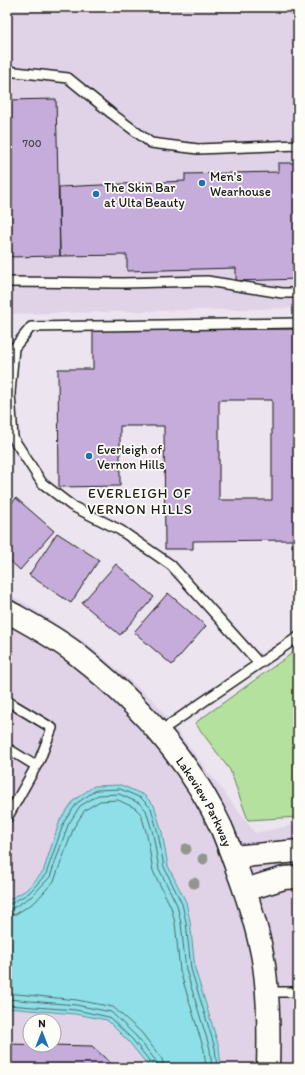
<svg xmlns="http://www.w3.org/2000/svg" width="305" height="1075" font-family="Itim,sans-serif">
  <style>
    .built { fill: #e0d3e8; fill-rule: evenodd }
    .green { fill: #b5e19f; stroke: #687e5e }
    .water { fill: #8edfe7; stroke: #609196 }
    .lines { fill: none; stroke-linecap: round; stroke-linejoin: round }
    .shore { stroke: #4a6a6d; stroke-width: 1 }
    .building { fill: #c5acda; stroke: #1c1c1c; fill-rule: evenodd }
    .service-casing { stroke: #1c1c1c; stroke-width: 12 }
    .tertiary-casing { stroke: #1c1c1c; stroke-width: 25 }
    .service { stroke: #fdfcf7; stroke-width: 9 }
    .tertiary { stroke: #fdfcf7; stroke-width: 22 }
    .tree { fill: #939690 }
    .poi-dot { fill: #1f6fb2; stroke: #fdfcf7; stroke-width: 1.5 }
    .labels { text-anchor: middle; stroke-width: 3.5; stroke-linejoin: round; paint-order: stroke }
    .number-label { font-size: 11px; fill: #46404c }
    .poi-label { font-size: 13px; fill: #1c1c1c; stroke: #fdfcf7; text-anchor: start }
    .street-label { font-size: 13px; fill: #1c1c1c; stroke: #fdfcf7 }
    .neighbourhood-label { font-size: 14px; letter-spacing: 1px; fill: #1c1c1c; stroke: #fdfcf7 }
  </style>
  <rect width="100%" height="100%" fill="#ece4ee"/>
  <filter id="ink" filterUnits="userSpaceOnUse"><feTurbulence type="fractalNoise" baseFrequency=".025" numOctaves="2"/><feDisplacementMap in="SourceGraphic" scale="8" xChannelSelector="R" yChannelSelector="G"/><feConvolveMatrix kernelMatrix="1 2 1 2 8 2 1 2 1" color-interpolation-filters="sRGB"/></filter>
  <g filter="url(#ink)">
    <path class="built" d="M7,7h291v301l-291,6z
      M7,595l15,6 68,45 65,56 100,131 43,-9v244h-291zM30,1021h24v24h-24z"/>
    <path class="green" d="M298,649v168l-50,3 -18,-50 -35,-47z"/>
    <path class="water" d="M121,785l23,10 10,10 8,27 6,34 18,36 4,19 5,48 24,78 2,21h-71l-21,-26 -22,-22 -32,-6 -68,-6v-107l19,-11 17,-18 17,-52 14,-20 20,-14z"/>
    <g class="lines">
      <path class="shore" d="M7,904h3l19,-11 17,-19 18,-52 13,-19 19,-13 24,-1 21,9 10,10 7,25 6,34 18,37 4,18 5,47 24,79 2,20
        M7,909l6,-1 19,-12 18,-19 18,-52 12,-19 18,-11 21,-1 20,9 7,7 7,24 6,35 18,36 4,18 5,47 24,79 2,19
        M7,915l9,-1 19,-12 19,-21 20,-54 11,-17 15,-9 18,-1 17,8 6,6 6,21 6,36 18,36 4,16 5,48 24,79 2,18
        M7,993l70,7 36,7 28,25 21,27 2,9
        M7,999l69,6 35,7 25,24 20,25 2,7
        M7,1005l69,5 33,7 23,22 20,25 1,4"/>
    </g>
    <path class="building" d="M56,99l4,157 -53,1v-157z
      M278,163h20v116l-62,2v-13l-109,3v-16l-67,1 -1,-69 126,-6v-7l93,-2z
      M298,329v218h-6v-7l-99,1v8h-28l-1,-123h-44v60l-61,1 -1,-118h35v-39zM219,400h53v100h-53z
      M16,498l38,33 -34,39 -13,-12v-49z
      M57,533l42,27 -28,43 -42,-28z
      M116,564l38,33 -34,38 -38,-32z
      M168,593l38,33 -34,39 -38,-33z
      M7,1044l85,2 24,22h-109z"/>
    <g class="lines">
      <defs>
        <path id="service" d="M7,71l61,7 43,35 40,30 47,6 100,-4
          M7,282l116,1 84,-2 75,12h16
          M259,663l-88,-98 -51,-35 -48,-24 -30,-23 -29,-45 -3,-45 4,-45 17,-21 267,-4
          M7,701l45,27 -12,31 -33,59
          M159,732l139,-95
          M7,748l29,18
          M267,992h31"/>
        <g id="tertiary">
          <path id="s1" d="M7,611c23,13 46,25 67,41 60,47 114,105 147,175 6,14 11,28 16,42 12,32 22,63 27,96 5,34 5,69 4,103"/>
          <path d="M233,857l65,-6"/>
          <path d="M245,890l39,-12 14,-1"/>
        </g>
      </defs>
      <use href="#service" class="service-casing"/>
      <use href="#tertiary" class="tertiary-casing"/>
      <use href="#service" class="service"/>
      <use href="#tertiary" class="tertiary"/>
    </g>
    <g class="tree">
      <circle cx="186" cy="849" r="5.5"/>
      <circle cx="203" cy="859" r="5.5"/>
      <circle cx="194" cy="883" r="5.5"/>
    </g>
  </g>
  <g class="poi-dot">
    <circle cx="202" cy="183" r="4"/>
    <circle cx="96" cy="194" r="4"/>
    <circle cx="89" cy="456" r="4"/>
  </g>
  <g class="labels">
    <g class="number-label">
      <text x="32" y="147">700</text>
    </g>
    <g class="poi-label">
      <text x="210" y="181">Men's<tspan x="210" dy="15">Wearhouse</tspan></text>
      <text x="104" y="192">The Skin Bar<tspan x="104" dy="15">at Ulta Beauty</tspan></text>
      <text x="97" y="454">Everleigh of<tspan x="97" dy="15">Vernon Hills</tspan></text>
    </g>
    <g class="street-label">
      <text dy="5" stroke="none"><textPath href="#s1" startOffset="279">Lakeview Parkway</textPath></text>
    </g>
    <g class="neighbourhood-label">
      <text x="140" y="498">EVERLEIGH OF<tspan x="140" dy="16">VERNON HILLS</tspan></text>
    </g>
  </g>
  <rect width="305" height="1075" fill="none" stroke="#fdfcf7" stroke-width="24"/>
  <rect x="12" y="12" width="281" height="1051" fill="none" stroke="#1c1c1c" stroke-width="1.5" filter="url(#ink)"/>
  <g transform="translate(42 1033)"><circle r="19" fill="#fdfcf7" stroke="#a3a29f"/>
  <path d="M0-3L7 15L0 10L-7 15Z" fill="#1f6fb2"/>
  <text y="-6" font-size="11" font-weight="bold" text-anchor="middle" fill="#1c1c1c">N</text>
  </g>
</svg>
